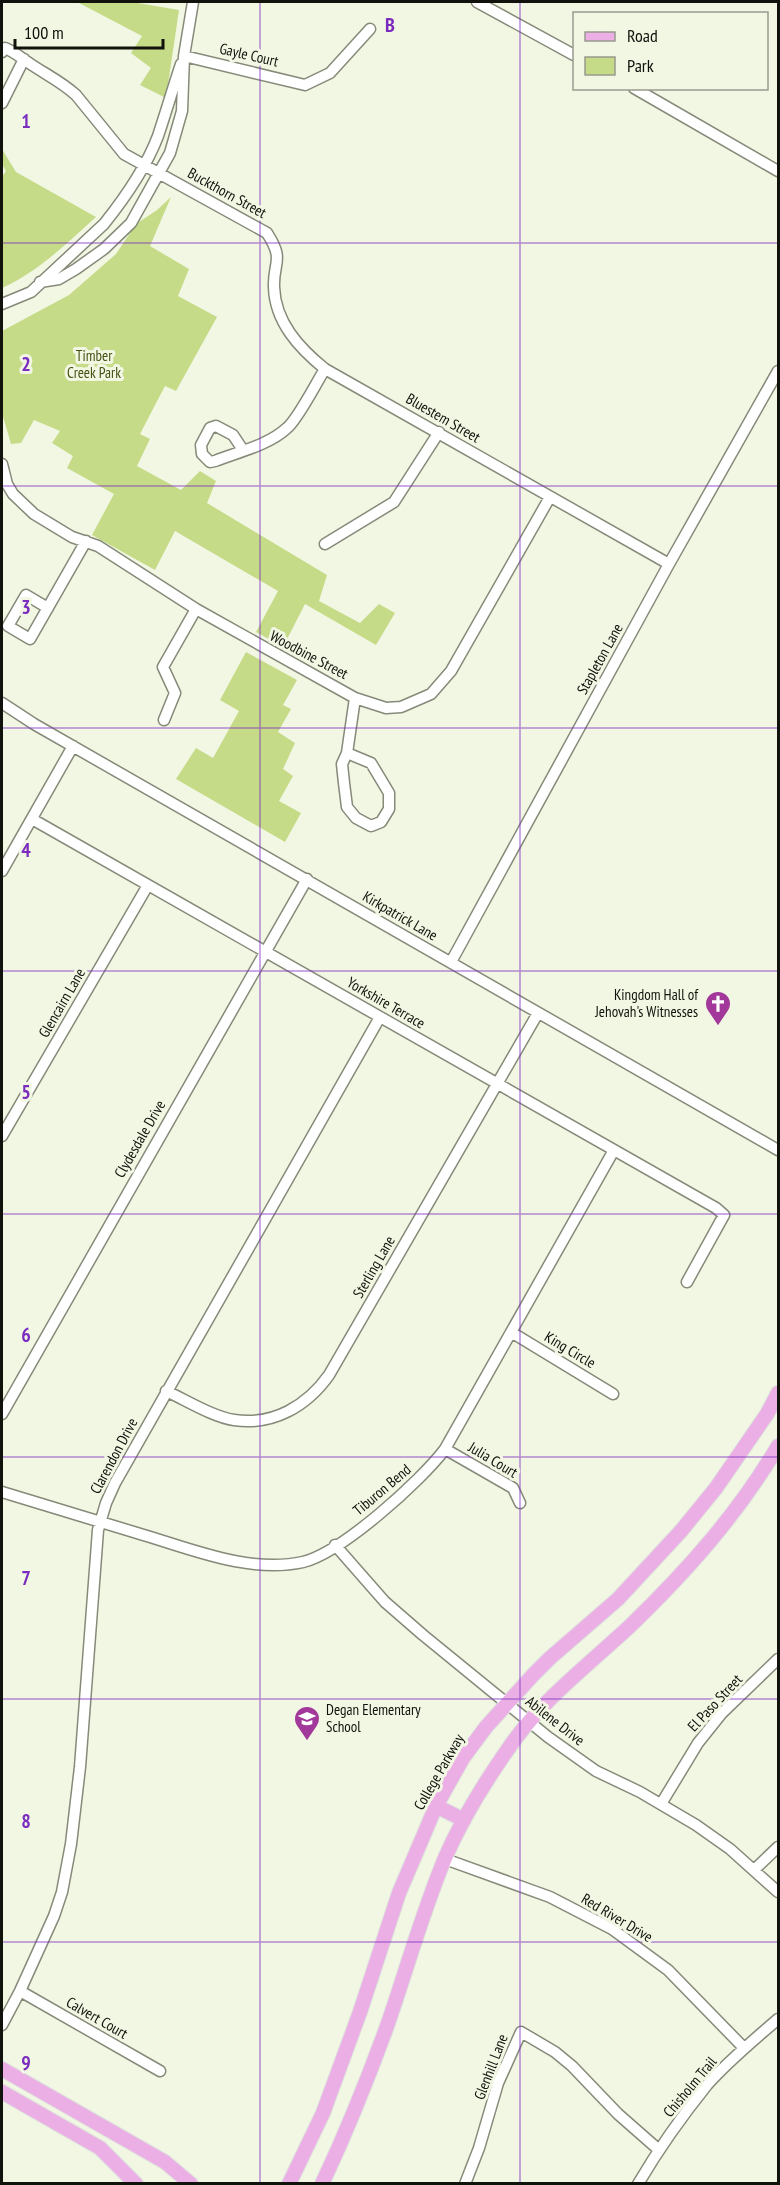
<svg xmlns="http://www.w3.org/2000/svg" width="780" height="2185" font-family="'PT Sans Narrow',sans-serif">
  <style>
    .green { fill: #c6db87 }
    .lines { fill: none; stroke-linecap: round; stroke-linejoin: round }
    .minor-casing { stroke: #858a79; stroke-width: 13 }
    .major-casing { stroke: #dededd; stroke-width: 16 }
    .minor { stroke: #fff; stroke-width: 10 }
    .major { stroke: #ebafe5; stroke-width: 14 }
    .grid { fill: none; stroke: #7b2cbf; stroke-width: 1.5; stroke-opacity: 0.55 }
    .labels { text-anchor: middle; stroke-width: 6; stroke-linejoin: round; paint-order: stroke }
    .street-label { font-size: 15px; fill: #10120b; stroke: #f2f7e4 }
    .park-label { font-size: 15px; fill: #465215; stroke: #f2f7e4 }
    .poi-label { font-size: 15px; fill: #10120b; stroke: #f2f7e4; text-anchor: end }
    .grid-label { font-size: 20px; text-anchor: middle; font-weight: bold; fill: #7b2cbf; stroke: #f2f7e4; stroke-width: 6; stroke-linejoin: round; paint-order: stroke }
  </style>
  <rect width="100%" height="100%" fill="#f2f7e4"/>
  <path class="green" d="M77,2h55l47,8 -13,88 -26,-13 11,-17 -20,-15 11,-17z
    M2,149l14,23 80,45c-29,26 -58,55 -94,71v-111l4,-6 -4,-7z
    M171,197l-21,49 39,23 -11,27 39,21 -41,74 -11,-5 -25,48 10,5 -13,27 44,24 19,-19 16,10 -9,22 120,72 -8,26 41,22 19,-19 16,9 -19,32 -71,-41 -22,43 -27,-15 22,-41 -103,-60 -20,39 -63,-35 22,-41 -47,-26 6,-12 -21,-13 8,-12 -26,-11 -13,23 -10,1 -9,-31v-82l67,-36 47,-41 20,-30 21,-14z
    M246,652l51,28 -14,25 8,4 -13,23 17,11 -12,26 10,7 -14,25 22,12 -16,29 -109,-63 20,-31 17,10 26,-47 -19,-11z"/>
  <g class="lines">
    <defs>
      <path id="minor" d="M477,2l97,53
        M2,52l3,-4c10,4 16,10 24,15 16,11 33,19 47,32l48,59 143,79c18,28 6,28 7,54 1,35 25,61 51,82l344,195
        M184,56l121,29 25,-12 40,-44
        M634,88l144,83
        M2,103l22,-44
        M40,282l19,-3 17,-10 28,-20 27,-26 39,-70 12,-42 2,-55 9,-54
        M2,304l29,-12 73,-68c20,-25 43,-59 54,-88 8,-24 15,-48 23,-72
        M243,450l-10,-15 -17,-9 -6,2 -9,17 1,9 8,8 5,-1c23,-9 54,-16 72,-33 11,-9 29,-45 38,-59
        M2,464l5,20 6,10 21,20 38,23 26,9 98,63 159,89 31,10 15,-1 30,-13 20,-23 99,-174
        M325,544l69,-42 45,-70
        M48,608l-22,-13 -18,31 22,13 56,-98
        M2,703l32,21 744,426
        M164,720l11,-27 -12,-26 33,-58
        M347,753l24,10 18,30v16l-8,13 -10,4 -15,-8 -9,-11 -3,-24 -2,-19 5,-11 8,-55
        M32,819l684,389 8,7 -37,67
        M2,871l71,-125
        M451,962l218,-398 109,-193
        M2,1136l146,-251
        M511,1332l102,62
        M166,1391c20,9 47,26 68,29 39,6 73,-14 95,-45l209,-362
        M2,1414l305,-535
        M445,1449l68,39 7,15
        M2,1492c45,14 90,27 135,41 52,15 111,41 166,29 38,-9 118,-81 142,-113l169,-299
        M335,1545l50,57 38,33 125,102 48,34 44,21 56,33 34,24 48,43
        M661,1804l37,-61 24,-30 56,-54
        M445,1859l105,38 62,32 56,41 76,78
        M754,1870l24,-23
        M20,1991l140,80
        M2,2025l18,-34 34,-75 8,-24 9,-48 9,-77 18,-237 8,-27 9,-20 265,-466
        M465,2184l14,-36 19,-65 23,-51 34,20 17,14 46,48 41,36
        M638,2184c20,-34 44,-68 69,-99 21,-24 47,-45 71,-66"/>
      <path id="major" d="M436,1806l28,14
        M2,2069l163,93 26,22
        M2,2092l98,56 36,36
        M289,2184l34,-71 37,-101 39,-119 37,-87 27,-48 23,-31 47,-52 17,-17 68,-59 63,-68 35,-43 51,-74 11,-21
        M322,2184c24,-51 45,-103 64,-155 20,-57 36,-116 59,-171 16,-37 38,-73 61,-106 33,-50 80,-85 123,-125 57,-55 109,-113 149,-181"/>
    </defs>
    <use href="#minor" class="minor-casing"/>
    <use href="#major" class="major-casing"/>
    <use href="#minor" class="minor"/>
    <use href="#major" class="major"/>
  </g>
  <path class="grid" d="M260,2v2182M520,2v2182M2,243h776M2,486h776M2,728h776M2,971h776M2,1214h776M2,1457h776M2,1699h776M2,1942h776"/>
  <defs>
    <symbol id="church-pin" viewBox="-11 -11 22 30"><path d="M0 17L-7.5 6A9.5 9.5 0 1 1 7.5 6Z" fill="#a1389a" stroke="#f2f7e4"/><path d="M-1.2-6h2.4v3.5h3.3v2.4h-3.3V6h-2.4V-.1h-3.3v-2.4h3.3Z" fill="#fff"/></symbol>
    <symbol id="school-pin" viewBox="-11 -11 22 30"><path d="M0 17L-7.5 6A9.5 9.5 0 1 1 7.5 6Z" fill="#a1389a" stroke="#f2f7e4"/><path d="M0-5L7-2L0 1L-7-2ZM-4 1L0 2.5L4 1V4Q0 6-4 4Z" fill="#fff"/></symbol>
  </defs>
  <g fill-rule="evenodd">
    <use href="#church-pin" x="703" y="989" width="30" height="40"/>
    <use href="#school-pin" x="292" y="1704" width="30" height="40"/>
  </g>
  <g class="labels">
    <g class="street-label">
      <text transform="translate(249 55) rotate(13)" y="5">Gayle Court</text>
      <text transform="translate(227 193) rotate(29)" y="5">Buckthorn Street</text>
      <text transform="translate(443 418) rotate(30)" y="5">Bluestem Street</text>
      <text transform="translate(309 655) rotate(28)" y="5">Woodbine Street</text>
      <text transform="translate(600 659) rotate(-61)" y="5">Stapleton Lane</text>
      <text transform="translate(400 916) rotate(30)" y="5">Kirkpatrick Lane</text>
      <text transform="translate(62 1003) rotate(-60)" y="5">Glencairn Lane</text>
      <text transform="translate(386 1003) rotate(30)" y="5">Yorkshire Terrace</text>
      <text transform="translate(140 1139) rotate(-60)" y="5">Clydesdale Drive</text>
      <text transform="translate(374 1267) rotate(-60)" y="5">Sterling Lane</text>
      <text transform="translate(570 1350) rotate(31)" y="5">King Circle</text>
      <text transform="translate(114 1456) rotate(-62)" y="5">Clarendon Drive</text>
      <text transform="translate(493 1460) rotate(31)" y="5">Julia Court</text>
      <text transform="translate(382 1490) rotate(-40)" y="5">Tiburon Bend</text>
      <text transform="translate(715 1703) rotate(-47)" y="5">El Paso Street</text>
      <text transform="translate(555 1721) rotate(38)" y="5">Abilene Drive</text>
      <text transform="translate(439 1772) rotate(-60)" y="5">College Parkway</text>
      <text transform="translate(617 1918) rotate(31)" y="5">Red River Drive</text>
      <text transform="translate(97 2018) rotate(30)" y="5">Calvert Court</text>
      <text transform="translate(491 2067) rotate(-69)" y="5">Glenhill Lane</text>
      <text transform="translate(690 2087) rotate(-50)" y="5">Chisholm Trail</text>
    </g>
    <g class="park-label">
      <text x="94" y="361">Timber<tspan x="94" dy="17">Creek Park</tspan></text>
    </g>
    <g class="poi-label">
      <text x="698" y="1000">Kingdom Hall of<tspan x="698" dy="17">Jehovah's Witnesses</tspan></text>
      <text x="326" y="1715" text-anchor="start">Degan Elementary<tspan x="326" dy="17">School</tspan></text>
    </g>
  </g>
  <g class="grid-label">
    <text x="390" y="32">B</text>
    <text x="26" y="128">1</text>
    <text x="26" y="371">2</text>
    <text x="26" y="614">3</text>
    <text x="26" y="857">4</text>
    <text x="26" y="1099">5</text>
    <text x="26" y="1342">6</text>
    <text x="26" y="1585">7</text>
    <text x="26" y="1828">8</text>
    <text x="26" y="2070">9</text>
  </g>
  <rect width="780" height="2185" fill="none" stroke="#10120b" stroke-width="6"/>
  <rect x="573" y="12" width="195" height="78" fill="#f2f7e4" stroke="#989b8d" stroke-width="1.5"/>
  <rect x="585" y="32" width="30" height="9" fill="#ebafe5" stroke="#989b8d" stroke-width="1.5"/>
  <text x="627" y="42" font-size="18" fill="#10120b">Road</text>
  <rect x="585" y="57" width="30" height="18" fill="#c6db87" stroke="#989b8d" stroke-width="1.5"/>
  <text x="627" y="72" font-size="18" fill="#10120b">Park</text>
  <path d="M15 39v9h148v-9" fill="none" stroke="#10120b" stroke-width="3"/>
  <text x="24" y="39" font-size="18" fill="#10120b" stroke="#f2f7e4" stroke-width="4.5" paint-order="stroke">100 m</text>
</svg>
